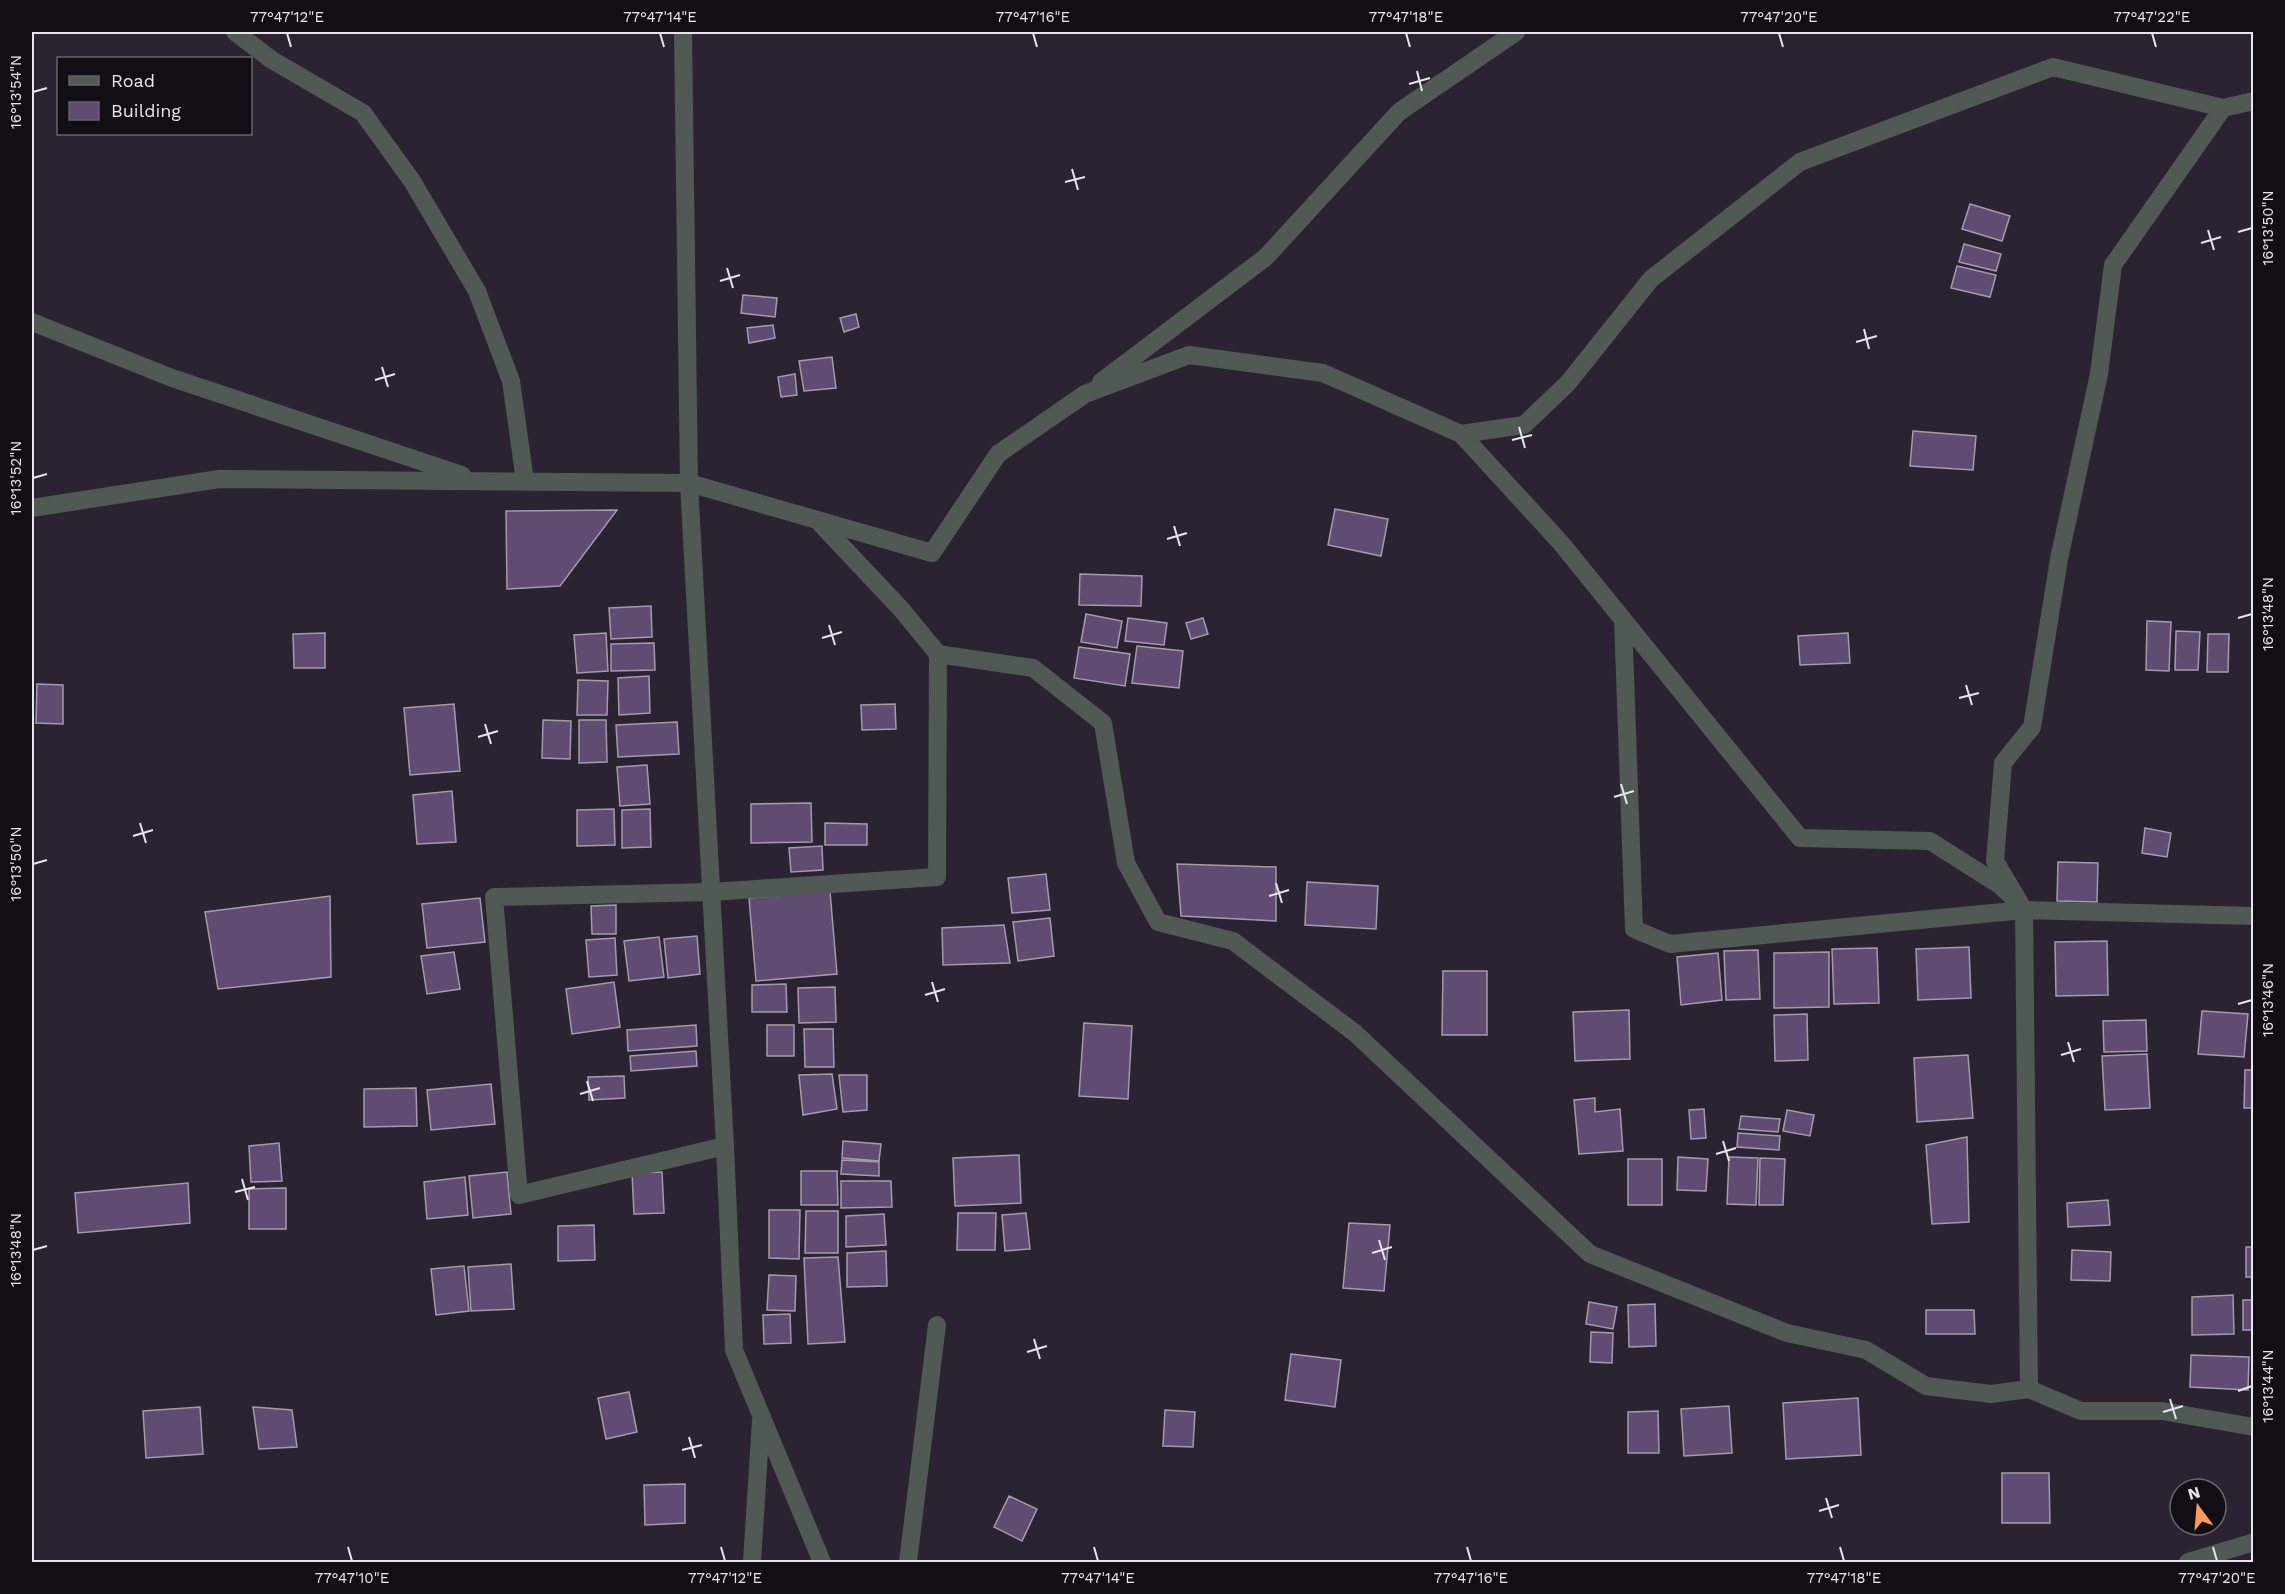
<svg xmlns="http://www.w3.org/2000/svg" width="2285" height="1594" font-family="'Work Sans',sans-serif">
  <style>
    .building { fill: #604c72; stroke: #a49aad; stroke-width: 1.5 }
    .lines { fill: none; stroke-linecap: round; stroke-linejoin: round }
    .minor { stroke: #505954; stroke-width: 18 }
    .ticks { fill: none; stroke: #e8e3ed; stroke-width: 2 }
    .neatline { fill: none; stroke: #e8e3ed; stroke-width: 2 }
    .ticks-label { font-size: 15px; text-anchor: middle; fill: #e8e3ed }
  </style>
  <rect width="100%" height="100%" fill="#2b2332"/>
  <path class="building" d="M1970,204l40,12 -8,25 -40,-12z
    M1964,244l37,10 -5,17 -37,-9z
    M1957,266l39,9 -6,22 -39,-9z
    M743,295l34,3 -2,19 -34,-4z
    M856,314l3,13 -15,5 -4,-14z
    M773,325l2,13 -26,5 -2,-15z
    M832,357l4,31 -32,3 -5,-30z
    M795,374l2,21 -16,2 -3,-20z
    M1913,431l63,5 -3,34 -63,-4z
    M1335,509l53,10 -7,37 -53,-11z
    M617,510l-57,76 -53,3 -1,-78z
    M1080,574l62,2 -1,30 -62,-1z
    M651,606l1,31 -41,2 -2,-31z
    M1086,614l36,7 -5,27 -36,-6z
    M1128,618l39,5 -3,22 -39,-4z
    M1203,618l5,16 -17,5 -5,-16z
    M2147,621l24,1 -2,49 -23,-1z
    M2176,631l24,1 -2,38h-23z
    M325,633v35h-31l-1,-34z
    M606,633l2,38 -31,2 -3,-38z
    M1848,633l2,30 -50,2 -2,-29z
    M2208,634h21l-1,38h-21z
    M654,643l1,27 -44,1v-27z
    M1137,646l46,5 -4,37 -47,-5z
    M1079,647l51,7 -5,32 -51,-8z
    M649,676l1,37 -31,2 -1,-37z
    M578,680l30,1 -1,34h-30z
    M37,684l26,1v39l-27,-1z
    M454,704l6,67 -50,4 -6,-67z
    M895,704l1,25 -34,1 -1,-25z
    M543,720l28,1 -1,38 -28,-1z
    M579,720h27l1,42 -28,1z
    M677,722l2,32 -61,3 -2,-32z
    M647,765l3,39 -30,2 -3,-39z
    M452,791l4,51 -39,2 -4,-49z
    M811,803l1,39 -61,1v-39z
    M614,809l1,36 -38,1v-36z
    M650,809l1,38 -29,1v-38z
    M825,823l42,1v21h-42z
    M2145,828l26,5 -4,24 -25,-4z
    M822,846l1,24 -32,2 -2,-24z
    M2058,862l40,1 -1,39 -40,-1z
    M1177,864l99,3v54l-95,-5z
    M1046,874l4,36 -38,3 -4,-35z
    M1307,882l71,4 -2,43 -71,-4z
    M830,891l7,83 -81,7 -7,-83z
    M330,896l1,81 -113,12 -13,-77z
    M480,898l5,44 -58,6 -5,-44z
    M616,905v29h-24l-1,-28z
    M1050,918l4,38 -36,5 -5,-39z
    M1004,925l6,38 -67,2 -1,-37z
    M697,936l3,38 -32,4 -4,-39z
    M659,937l5,40 -35,4 -5,-40z
    M615,938l2,37 -28,2 -3,-37z
    M2107,941l1,54 -52,1 -1,-54z
    M1969,947l2,51 -53,2 -2,-51z
    M1877,948l2,55 -45,1 -2,-55z
    M1758,950l2,49 -34,1 -2,-49z
    M454,952l6,37 -33,5 -6,-38z
    M1829,952v55l-55,1v-55z
    M1718,953l4,47 -41,5 -4,-48z
    M1443,971h44v64h-45z
    M614,982l6,45 -48,7 -6,-45z
    M786,984l1,28h-35v-27z
    M835,987l1,35 -37,1 -1,-35z
    M1629,1010l1,49 -55,2 -2,-49z
    M2202,1011l46,3 -4,43 -46,-3z
    M1807,1014l1,46 -33,1 -1,-46z
    M2146,1020l1,31 -43,1 -1,-31z
    M1084,1023l48,3 -4,73 -49,-3z
    M696,1025l1,21 -69,5 -1,-21z
    M767,1025h27v31h-27z
    M804,1029h29l1,38h-29z
    M696,1051l1,15 -66,5 -1,-15z
    M2147,1054l3,54 -45,2 -3,-54z
    M1968,1055l5,63 -56,4 -3,-64z
    M2245,1070h9v38h-10z
    M832,1074l5,35 -34,6 -4,-40z
    M839,1075h28v35l-24,2z
    M624,1076l1,22 -36,2 -1,-23z
    M491,1084l4,40 -64,6 -4,-40z
    M416,1088l1,38 -53,1v-38z
    M1595,1098v14l25,-3 3,42 -44,3 -5,-54z
    M1704,1109l2,29 -15,1 -2,-29z
    M1787,1110l27,5 -4,21 -27,-5z
    M1741,1116l39,3 -2,13 -39,-3z
    M1738,1133l42,3 -1,14 -42,-3z
    M1967,1137l2,85 -37,2 -6,-79z
    M843,1141l38,3 -2,17 -37,-3z
    M279,1143l3,38 -31,1 -2,-36z
    M1019,1155l2,48 -66,3 -2,-48z
    M1678,1157l30,2 -2,32 -29,-1z
    M1729,1157l29,1 -2,47 -29,-1z
    M1760,1158l25,1 -2,46h-24z
    M1628,1159h34v46h-34z
    M842,1160l37,2v14l-38,-2z
    M801,1171h36l1,34h-37z
    M507,1172l4,42 -38,4 -4,-42z
    M662,1172l2,41 -30,1 -2,-41z
    M465,1177l3,38 -41,4 -3,-37z
    M841,1181h50l1,26 -51,1z
    M188,1183l2,40 -112,10 -3,-40z
    M286,1188v41h-37v-40z
    M2108,1200l2,25 -42,2 -1,-24z
    M769,1210h31l-1,49 -30,-1z
    M806,1211h32v42h-33z
    M958,1213h38l-1,37h-38z
    M1026,1213l4,36 -25,2 -3,-36z
    M884,1214l2,31 -40,2v-31z
    M1349,1223l41,2 -6,66 -41,-3z
    M594,1225l1,35 -37,1v-35z
    M2246,1247h8v30h-8z
    M2072,1250l39,2 -1,29 -39,-1z
    M886,1251l1,35 -40,1v-34z
    M838,1257l7,85 -37,2 -4,-86z
    M511,1264l3,45 -43,2 -3,-44z
    M464,1266l5,45 -33,4 -5,-46z
    M769,1275l27,1 -1,35 -28,-1z
    M2233,1295l1,39 -42,1v-38z
    M2243,1300h11v30h-11z
    M1589,1302l28,5 -4,22 -27,-5z
    M1655,1304l1,42 -27,1 -1,-42z
    M1926,1310h48l1,24h-49z
    M790,1314l1,29 -27,1 -1,-29z
    M1591,1332l22,1 -1,30 -22,-1z
    M1291,1354l50,6 -6,47 -50,-7z
    M2191,1355l58,2 -1,33 -58,-3z
    M629,1392l8,40 -31,7 -8,-41z
    M1858,1398l3,57 -75,4 -3,-56z
    M1729,1406l3,47 -48,3 -3,-47z
    M200,1407l3,47 -57,4 -3,-47z
    M253,1407l39,3 5,37 -38,2z
    M1165,1410l30,2 -2,35 -30,-1z
    M1658,1411l1,42h-31v-41z
    M2002,1473h47l1,50h-48z
    M685,1484v39l-40,2 -1,-40z
    M1009,1496l28,13 -15,32 -28,-14z"/>
  <g class="lines">
    <path class="minor" d="M235,32l37,28 91,53 49,68 65,110 34,90 14,100
      M683,32l6,451 36,663 9,204 88,212
      M32,322l140,56 290,97
      M1101,382l165,-125 133,-145 117,-80
      M1461,434l100,109 239,295 130,3 71,45 9,9
      M32,508l187,-29 470,4 243,70 66,-99 87,-60 104,-39 134,18 138,61 63,-9 44,-42 83,-104 149,-117 253,-95 170,41 31,-7
      M820,523l81,86 37,45 95,14 70,55 23,140 32,59 75,19 122,92 235,221 197,79 79,17 60,36 65,8 38,-5
      M1623,619l11,310 36,15 354,-34
      M2024,910l-29,-49 8,-98 29,-36 27,-168 40,-185 14,-109 110,-157
      M2254,916l-230,-6 5,479 52,22h81l92,16
      M725,1146l-206,49 -25,-298 217,-5 226,-15 1,-223
      M752,1562l9,-142
      M908,1562l29,-237
      M2188,1562l66,-20"/>
  </g>
  <path class="ticks" d="M287,33l4,14M660,33l4,14M1033,33l4,14M1406,33l4,14M1779,33l4,14M2152,33l4,14M1417,71l5,20M1409,84l21,-6M33,92l14,-4M1072,169l6,21M1065,182l20,-5M2208,230l6,20M2238,232l14,-4M2201,243l20,-6M727,268l6,20M720,281l20,-6M1864,329l5,20M1856,342l21,-6M382,367l6,20M375,380l20,-6M1519,427l6,21M1512,440l20,-5M33,478l14,-4M1174,526l6,20M1167,539l20,-6M2238,618l14,-4M829,625l6,20M822,638l20,-6M1966,685l6,20M1959,698l20,-5M485,724l6,20M478,737l20,-6M1621,784l6,20M1614,797l20,-6M140,823l6,20M133,836l20,-6M33,864l14,-4M1276,883l6,20M1269,896l20,-6M932,982l6,20M925,995l20,-6M2238,1004l14,-4M2068,1042l6,20M2061,1055l20,-6M587,1081l6,20M580,1094l20,-6M1723,1141l6,20M1716,1154l20,-6M242,1179l6,21M235,1192l20,-5M1379,1240l6,20M33,1250l14,-4M1372,1253l20,-6M1034,1339l6,20M1027,1352l20,-6M2238,1391l14,-5M2170,1399l6,20M2163,1412l20,-6M689,1437l6,21M682,1450l20,-5M1826,1498l6,20M1819,1511l20,-6M348,1547l4,14M721,1547l4,14M1094,1547l4,14M1467,1547l4,14M1840,1547l4,14M2213,1547l4,14"/>
  <rect width="2285" height="1594" fill="none" stroke="#110e15" stroke-width="66"/>
  <rect x="57" y="57" width="195" height="78" fill="#110e15" stroke="#67636b" stroke-width="1.5"/>
  <rect x="69" y="76" width="30" height="9" fill="#505954" stroke="#67636b" stroke-width="1.5"/>
  <text x="111" y="87" font-size="18" fill="#e8e3ed">Road</text>
  <rect x="69" y="102" width="30" height="18" fill="#604c72" stroke="#67636b" stroke-width="1.5"/>
  <text x="111" y="117" font-size="18" fill="#e8e3ed">Building</text>
  <g transform="translate(2198 1507) rotate(344)"><circle r="28" fill="#110e15" stroke="#67636b" stroke-width="1.5"/>
  <path d="M0-4.5L10 22L0 15L-10 22Z" fill="#fe9c57"/>
  <text y="-9" font-size="16" font-weight="bold" text-anchor="middle" fill="#e8e3ed">N</text>
  </g>
  <rect x="33" y="33" width="2219" height="1528" class="neatline"/>
  <g class="ticks-label">
    <text x="287" y="22">77°47'12"E</text>
    <text x="660" y="22">77°47'14"E</text>
    <text x="1033" y="22">77°47'16"E</text>
    <text x="1406" y="22">77°47'18"E</text>
    <text x="1779" y="22">77°47'20"E</text>
    <text x="2152" y="22">77°47'22"E</text>
    <text transform="translate(16 92) rotate(-90)" y="5">16°13'54"N</text>
    <text transform="translate(2268 228) rotate(-90)" y="5">16°13'50"N</text>
    <text transform="translate(16 478) rotate(-90)" y="5">16°13'52"N</text>
    <text transform="translate(2268 614) rotate(-90)" y="5">16°13'48"N</text>
    <text transform="translate(16 864) rotate(-90)" y="5">16°13'50"N</text>
    <text transform="translate(2268 1000) rotate(-90)" y="5">16°13'46"N</text>
    <text transform="translate(16 1250) rotate(-90)" y="5">16°13'48"N</text>
    <text transform="translate(2268 1386) rotate(-90)" y="5">16°13'44"N</text>
    <text x="352" y="1583">77°47'10"E</text>
    <text x="725" y="1583">77°47'12"E</text>
    <text x="1098" y="1583">77°47'14"E</text>
    <text x="1471" y="1583">77°47'16"E</text>
    <text x="1844" y="1583">77°47'18"E</text>
    <text x="2217" y="1583">77°47'20"E</text>
  </g>
</svg>
